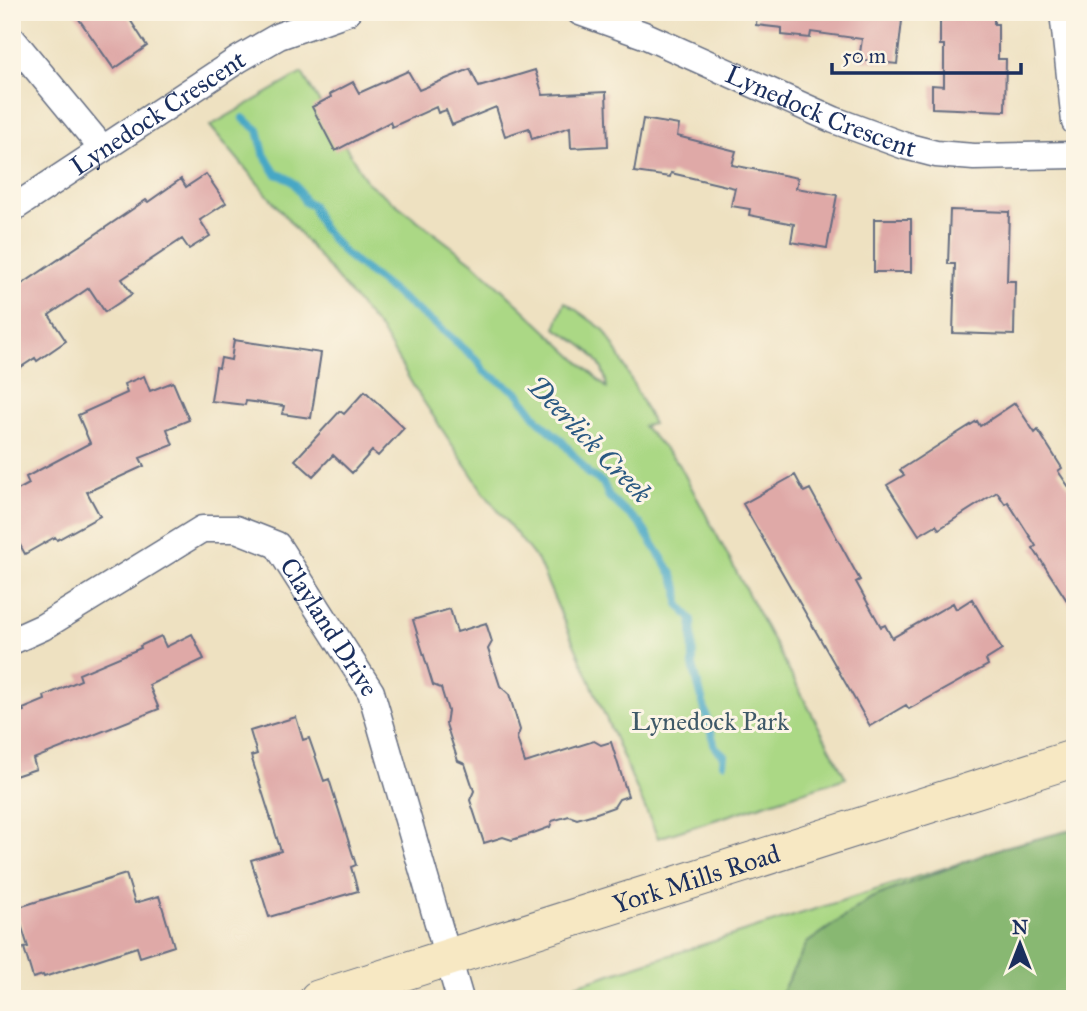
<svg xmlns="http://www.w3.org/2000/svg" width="1087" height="1011" font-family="'IM FELL Great Primer',serif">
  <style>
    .green { fill: #abd885; stroke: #638472; stroke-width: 2 }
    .forest { fill: #88b872; stroke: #527468; stroke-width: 2 }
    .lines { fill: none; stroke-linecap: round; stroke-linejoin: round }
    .stream { stroke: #46a7c5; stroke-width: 8 }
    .building { fill: #dfa9a7 }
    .street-casing { stroke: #656d81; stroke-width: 29 }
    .secondary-casing { stroke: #656d81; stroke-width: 39 }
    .street { stroke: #fff; stroke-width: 26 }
    .secondary { stroke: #f7e8c3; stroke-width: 37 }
    .labels { text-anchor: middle; stroke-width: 6; stroke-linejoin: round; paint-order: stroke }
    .street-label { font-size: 26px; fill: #1b2f5e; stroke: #fcf5e5 }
    .park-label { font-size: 26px; fill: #3f5968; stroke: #fcf5e5 }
    .water-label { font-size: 28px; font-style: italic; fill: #2a5982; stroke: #fcf5e5 }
  </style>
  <rect width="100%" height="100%" fill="#fcf5e5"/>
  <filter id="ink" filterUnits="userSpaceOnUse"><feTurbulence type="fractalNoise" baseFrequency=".0143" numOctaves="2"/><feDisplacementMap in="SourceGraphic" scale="14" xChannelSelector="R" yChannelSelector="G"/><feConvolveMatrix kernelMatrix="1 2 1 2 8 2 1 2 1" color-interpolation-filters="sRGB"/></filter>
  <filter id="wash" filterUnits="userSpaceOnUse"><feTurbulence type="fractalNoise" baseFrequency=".00686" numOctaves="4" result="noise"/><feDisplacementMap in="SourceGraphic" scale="28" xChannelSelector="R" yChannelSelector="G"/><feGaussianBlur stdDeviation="1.57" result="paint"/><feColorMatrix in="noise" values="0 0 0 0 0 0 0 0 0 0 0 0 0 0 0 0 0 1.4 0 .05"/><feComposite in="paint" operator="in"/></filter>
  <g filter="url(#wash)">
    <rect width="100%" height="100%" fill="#eee1c1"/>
    <path class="green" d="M302,73l65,109 109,83 131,123c-3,-32 -27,-45 -52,-60l10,-26 39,28 14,23 35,71 -10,2 36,38 167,314 -188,60 -120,-277 -54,-68 -70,-106 -32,-55 -172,-206z
      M995,852l47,147h-507v-1z"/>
    <path class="forest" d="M1075,829v170h-297l29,-56 64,-45 130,-50z"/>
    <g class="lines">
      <path class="stream" d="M243,118l15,12 6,24 12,20c17,4 22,13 29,28l7,3 9,21 24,28 100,78 33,29 6,10 34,22 21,28 22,19 28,34 14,9 6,14 31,27 32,50 6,14 1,16 13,16 1,46 22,81 9,8 -1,8
        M733,999v-4"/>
    </g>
    <g id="blocks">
      <path class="building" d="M74,12h51l22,34 -33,23z
        M757,12h146l-6,52 -38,-4 3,-21 -51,-7 -1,6 -28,-3v-7l-26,-3z
        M940,12h52l2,2v10h4v35h8l-1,52 -73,-3v-23l12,1v-41h-4z
        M470,69l9,18 56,-17 8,25 63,-3 2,54 -37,2 -1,-21 -38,12 -3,-11 -24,8 -9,-29 -44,18 -6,-15 -8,3 -2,-6 -44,20 -2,-5 -55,29 -23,-44 19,-10 -1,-3 23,-12 6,11 49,-22 11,19z
        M643,119l36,6 -2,11 59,15 -4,14 66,13 -2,10 41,7 -10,53 -36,-6 3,-18 -45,-9 1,-6 -19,-3 4,-18 -64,-15 -1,4 -36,-5z
        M206,174l20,29 -26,17 10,16 -21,13 -7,-10 -60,40 10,15 -27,18 -16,-24 -40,27 17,26 -29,20 -2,-3 -23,15v-82l134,-91 2,2 33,-23 5,8z
        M950,210l59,2 -2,69h8l-1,54 -61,-2 2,-69h-7z
        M874,219h37v53h-37z
        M234,340l87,13 -10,65 -29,-4 2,-8 -38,-5 -1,4 -34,-4 5,-34 3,1 2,-10 10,2z
        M144,376l6,15 23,-9 16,38 -22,9 6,16 -33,13 4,8 -57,26 13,24 -43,24 -2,-3 -30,17 -5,-9 -8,4v-56l17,-9 -3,-7 64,-34 -12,-28 49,-22 -3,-9z
        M365,391l39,37 -26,28 -6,-5 -20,22 -19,-18 -20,21 -18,-16 45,-49 4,3z
        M1015,403l20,30 3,-3 24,38 -4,3 17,25v117l-42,-65 3,-2 -28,-44 -3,2 -8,-12 -58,37 -3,-4 -17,10 -32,-50 17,-10 -4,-5 45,-29 32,-20 3,5z
        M795,475l9,17 6,-3 50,91 -4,2 25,45 4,-2 7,13 61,-35 3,6 16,-10 30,51 -16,10 2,5 -79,44 -3,-4 -36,21 -127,-222z
        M450,609l7,23 29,-9 6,19 -4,7 12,37 9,8 11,36 -3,8 8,25 69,-22 7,4 10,-3 17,54 -9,3 -5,8 -20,7 -17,5 -8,-3 -17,5 -2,6 -22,8 -16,5 -9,-3 -19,6 -14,-43 4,-9 -9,-27 -7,-3 -12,-37 2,-13 -7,-23 -8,-3 -20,-65z
        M192,634l12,25 -55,26 10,24 -126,50 3,10 -24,8v-67h3l1,4 8,-3 -1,-2 22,-9 -1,-4 37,-16 -2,-6 62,-26 -1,-2 21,-10 5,11z
        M296,717l7,23 6,-2 15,43 5,-2 27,86 -5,2 7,24 -89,26 -18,-57 30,-9 -30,-95 6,-2 -7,-23z
        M126,874l9,29 24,-7 15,50 -34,11 -3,-10 -93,30 -1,-2 -10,3 -9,-30 4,-1 -12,-39z"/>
    </g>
  </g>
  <g filter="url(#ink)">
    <use href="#blocks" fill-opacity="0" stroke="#656d81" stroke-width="2"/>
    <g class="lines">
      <defs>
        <g id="street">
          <path id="s1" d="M580,12l64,23 190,85 71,26 31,8 38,3 101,-2"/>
          <path d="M1063,12l12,110"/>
          <path d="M12,39l90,109"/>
          <path id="s2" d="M12,209l227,-150 40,-23 68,-24"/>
          <path id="s3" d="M12,641l31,-14 159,-98h34l41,16 94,147 89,307"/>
        </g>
        <g id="secondary">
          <path id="s4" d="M318,999l757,-241"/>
        </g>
      </defs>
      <use href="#street" class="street-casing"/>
      <use href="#secondary" class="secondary-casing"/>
      <use href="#street" class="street"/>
      <use href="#secondary" class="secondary"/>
    </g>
  </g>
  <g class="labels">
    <g class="street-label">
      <text dy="9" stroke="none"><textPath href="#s1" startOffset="261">Lynedock Crescent</textPath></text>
      <text dy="9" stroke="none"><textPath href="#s2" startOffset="175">Lynedock Crescent</textPath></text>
      <text dy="9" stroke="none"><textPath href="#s3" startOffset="396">Clayland Drive</textPath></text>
      <text dy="9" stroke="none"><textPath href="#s4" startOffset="397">York Mills Road</textPath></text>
    </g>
    <g class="park-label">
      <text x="710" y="730">Lynedock Park</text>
    </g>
    <g class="water-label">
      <text transform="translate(590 439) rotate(46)" y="10">Deerlick Creek</text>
    </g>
  </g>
  <rect width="1087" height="1011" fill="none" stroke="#fcf5e5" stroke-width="42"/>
  <g transform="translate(1020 944)" stroke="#fcf5e5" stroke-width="5" paint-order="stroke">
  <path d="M0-5L12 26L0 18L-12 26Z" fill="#1b2f5e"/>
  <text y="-10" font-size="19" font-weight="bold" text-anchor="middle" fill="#1b2f5e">N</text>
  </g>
  <path d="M832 63v10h189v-10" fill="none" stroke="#1b2f5e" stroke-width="3.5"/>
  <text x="842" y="63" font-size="21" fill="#1b2f5e" stroke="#fcf5e5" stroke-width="5" paint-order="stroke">50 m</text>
</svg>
